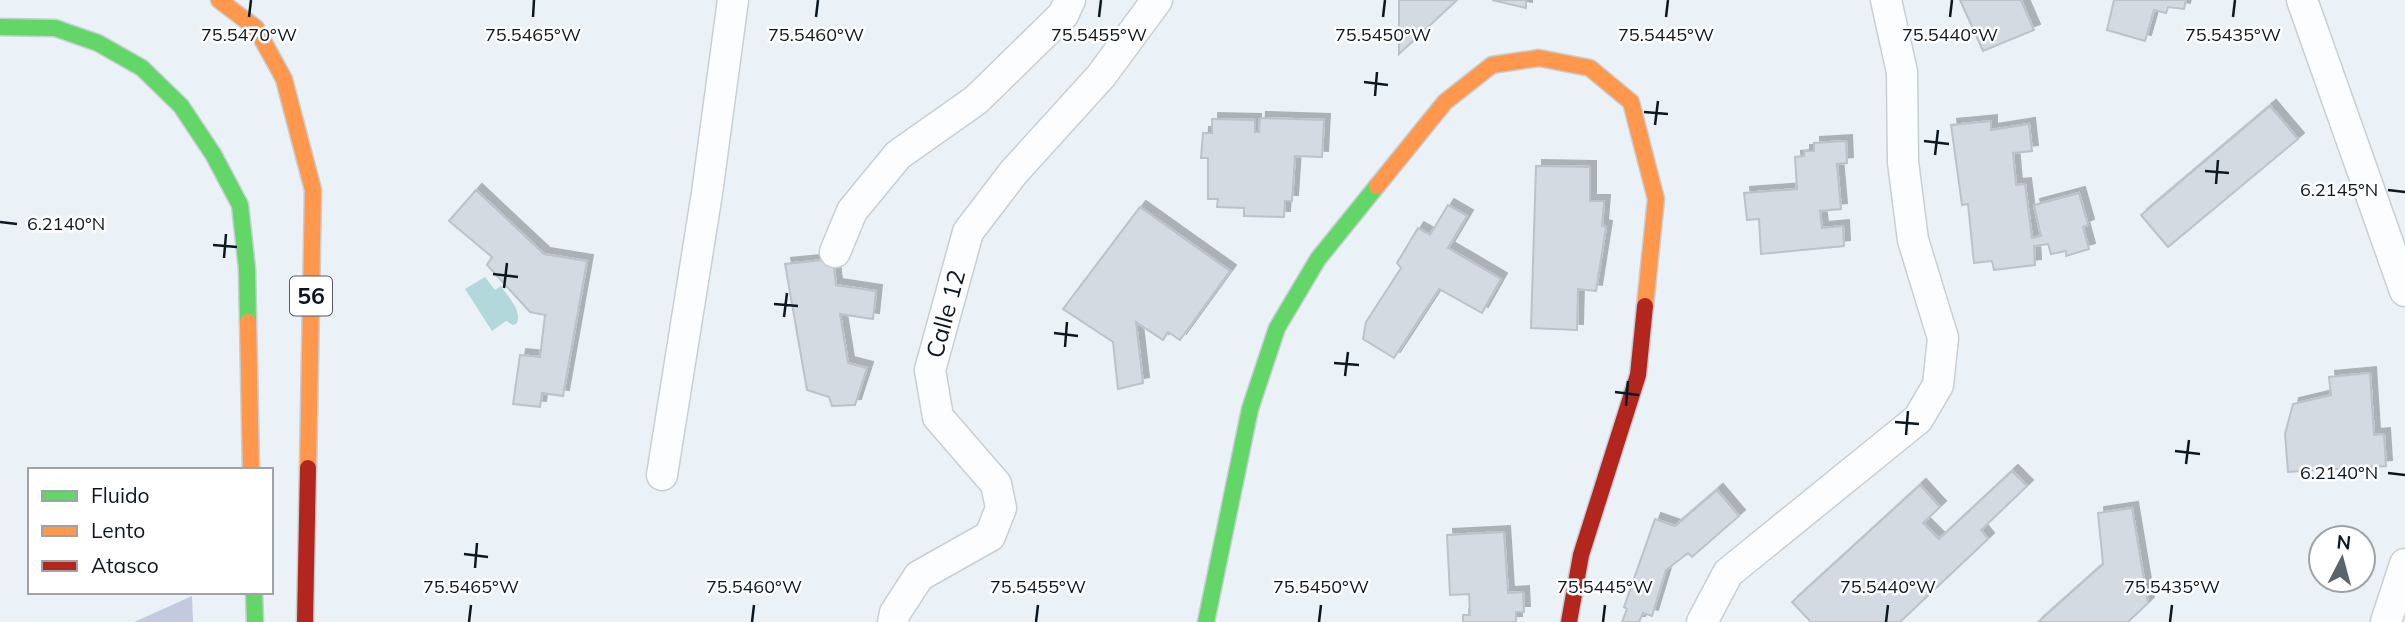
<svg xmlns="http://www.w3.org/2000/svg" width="2405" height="622" font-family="Mulish,sans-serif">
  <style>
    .forest { fill: #c3c9df }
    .water { fill: #b3d8db }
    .building { fill: #d3dae2; stroke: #bbc2c9; stroke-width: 2; filter: url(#shadow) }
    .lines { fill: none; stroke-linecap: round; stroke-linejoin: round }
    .street-casing { stroke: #c6cfd6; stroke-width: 33 }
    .fast-casing { stroke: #c6cfd6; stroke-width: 19 }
    .slow-casing { stroke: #c6cfd6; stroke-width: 19 }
    .jam-casing { stroke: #c6cfd6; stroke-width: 19 }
    .street { stroke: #fcfdfe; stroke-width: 30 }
    .fast { stroke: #63d668; stroke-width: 16 }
    .slow { stroke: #ff974d; stroke-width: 16 }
    .jam { stroke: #b3261e; stroke-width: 16 }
    .ticks { fill: none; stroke: #0c1821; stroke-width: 2.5 }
    .labels { text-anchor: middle; stroke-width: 5; stroke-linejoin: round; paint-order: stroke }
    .shield { fill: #fff; stroke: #555d64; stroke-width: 2 }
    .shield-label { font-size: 23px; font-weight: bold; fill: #0c1821 }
    .street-label { font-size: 24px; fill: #0c1821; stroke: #fff }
    .ticks-label { font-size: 18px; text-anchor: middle; fill: #0c1821; stroke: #fff; stroke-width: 5; stroke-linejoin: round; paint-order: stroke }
  </style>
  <defs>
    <filter id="shadow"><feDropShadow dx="6" dy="-6" stdDeviation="0" flood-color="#0004"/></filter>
  </defs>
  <rect width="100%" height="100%" fill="#ebf2f7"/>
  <path class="forest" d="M192,596l1,26h-59z"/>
  <path class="water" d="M485,277l10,13 6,-4c7,11 21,24 16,37l-4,2 -7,-4 -14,10 -27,-42z"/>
  <path class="building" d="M1399,0h58l-58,54z
    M1492,0h34v8z
    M1960,0h61l13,30 -51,21z
    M2114,0h72l-2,9 -16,-2 -2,6 -12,-3 -9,31 -38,-11z
    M2270,106l28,33 -130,108 -27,-32z
    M1260,118l64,2 -2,37 -27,-1 -3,45h-7l-1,16 -40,-1v-8l-27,-1 1,-8h-10v-41h-7l2,-25h9v-14l43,1v12h4z
    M1991,121v9l38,-6 3,27 -19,2 3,32 9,-1 7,54 9,-2 -7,-31 45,-12 9,32 -5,2 6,22 -23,7v-5l-15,3 -3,-10 -14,2 1,19 -41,5 -2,-9 -18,2 -6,-59 -6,1 -11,-80z
    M1846,141l1,22 -10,1 4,45 -21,2 2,17 21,-2 1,20 -83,8 -2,-35 -12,1 -3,-27 53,-4 -2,-32 9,-1v-5h10v-8z
    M1536,166l54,1v34h14l-2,25 4,1 -10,64 -18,-2 -1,41 -46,-2z
    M476,190l68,64 43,7 -24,135 -21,-3 -2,14 -27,-3 7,-49 20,2 5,-42 -15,-3 -43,-47 5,-8 -43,-36z
    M1448,205l19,11 -19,32 53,31 -19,34 -43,-24 -45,69 -31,-19 3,-17 35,-54 -4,-5 21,-35 12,7z
    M1140,207l90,64 -50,69 -12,-8 -5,8 -27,-18 7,61 -25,6 -5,-47 -50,-33z
    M833,259l3,26 40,6 -3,28 -33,-5 8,49 19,5 -12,37 -23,1 -3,-9 -22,-7 -22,-126z
    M2370,373l4,62 10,-1 2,32 -98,6 -3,-38 8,-30 38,-9 -2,-18z
    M2012,471l15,15 -46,44 7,9 -88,83h-89l-19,-20 128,-117 20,22 -17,16 16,16z
    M1717,490l22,26 -47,41 -4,-4 -22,17 -14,46 -9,-3 -4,9h-17l5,-13 -3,-2 31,-88 20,7z
    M2132,508l16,95 -20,19h-90l65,-58 -5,-51z
    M1504,532l4,61 15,-1 1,20h-8v10h-53v-7h7l-1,-21 -19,1 -3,-60z"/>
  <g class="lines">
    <defs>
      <path id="street" d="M2302,0l103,291
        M835,252l17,-41 46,-56 78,-55 87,-85 7,-15
        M662,475l45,-282 26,-193
        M893,622l2,-9 24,-37 71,-40 11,-28 -5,-24 -58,-67 -8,-47 38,-138 45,-59 88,-97 56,-76
        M1702,622l26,-49 190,-154 20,-34 5,-47 -30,-98 -10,-78 -1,-90 -16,-72
        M2386,622l19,-58"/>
      <path id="fast" d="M0,27l55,1 43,15 44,25 39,38 32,48 27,51 7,64 1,53
        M254,592l1,30
        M1206,622l44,-213 27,-81 41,-69 59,-73"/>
      <path id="slow" d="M219,0l37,28 28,51 29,111 -5,278
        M1377,186l68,-84 47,-37 47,-7 51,10 41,34 25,97 -11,107
        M248,322l3,148"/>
      <path id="jam" d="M305,622l3,-154
        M1569,622l12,-67 57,-180 7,-69"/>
    </defs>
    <use href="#street" class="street-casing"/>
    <use href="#fast" class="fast-casing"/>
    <use href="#slow" class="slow-casing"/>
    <use href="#jam" class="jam-casing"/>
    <use href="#street" class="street"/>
    <use href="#fast" class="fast"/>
    <use href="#slow" class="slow"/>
    <use href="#jam" class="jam"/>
  </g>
  <path class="ticks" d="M249,17l2,-17M533,17l1,-17M816,17l2,-17M1099,17l2,-17M1383,17l2,-17M1666,17l2,-17M1950,17l2,-17M2233,17l2,-17M1364,82l24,3M1375,96l2,-24M1644,112l24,2M1655,125l3,-24M1924,141l25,3M1935,155l3,-25M2205,171l24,2M2216,184l2,-24M2388,190l17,2M0,222l17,2M213,245l24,2M224,258l2,-24M493,274l25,3M504,288l3,-25M774,304l24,2M784,317l3,-24M1054,333l24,3M1065,347l2,-25M1334,363l25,2M1345,376l3,-24M1615,392l24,3M1626,406l2,-25M1895,422l24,2M1906,435l2,-24M2175,451l25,3M2186,464l3,-24M2388,473l17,2M464,554l24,3M475,568l2,-25M469,622l2,-17M752,622l2,-17M1036,622l2,-17M1319,622l2,-17M1603,622l2,-17M1886,622l2,-17M2170,622l2,-17"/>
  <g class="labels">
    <rect class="shield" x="290" y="276.5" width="42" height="39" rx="5"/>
    <g class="shield-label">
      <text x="311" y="304">56</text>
    </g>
    <g class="street-label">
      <text transform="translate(946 314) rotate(-75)" y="8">Calle 12</text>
    </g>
  </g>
  <g class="ticks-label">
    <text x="249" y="41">75.5470°W</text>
    <text x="533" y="41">75.5465°W</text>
    <text x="816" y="41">75.5460°W</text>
    <text x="1099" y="41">75.5455°W</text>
    <text x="1383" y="41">75.5450°W</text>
    <text x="1666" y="41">75.5445°W</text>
    <text x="1950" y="41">75.5440°W</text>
    <text x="2233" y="41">75.5435°W</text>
    <text x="2339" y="196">6.2145°N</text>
    <text x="66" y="230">6.2140°N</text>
    <text x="2339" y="479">6.2140°N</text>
    <text x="471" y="593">75.5465°W</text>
    <text x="754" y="593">75.5460°W</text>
    <text x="1038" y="593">75.5455°W</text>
    <text x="1321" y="593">75.5450°W</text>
    <text x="1605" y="593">75.5445°W</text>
    <text x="1888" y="593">75.5440°W</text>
    <text x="2172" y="593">75.5435°W</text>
  </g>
  <rect x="28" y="468" width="245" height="126" fill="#ffffff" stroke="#9ea3a6" stroke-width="2"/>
  <rect x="42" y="491" width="35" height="10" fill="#63d668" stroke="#9ea3a6" stroke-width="2"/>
  <text x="91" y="503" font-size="21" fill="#0c1821">Fluido</text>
  <rect x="42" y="526" width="35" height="10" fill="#ff974d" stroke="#9ea3a6" stroke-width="2"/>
  <text x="91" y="538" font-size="21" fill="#0c1821">Lento</text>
  <rect x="42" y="561" width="35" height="10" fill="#b3261e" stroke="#9ea3a6" stroke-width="2"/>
  <text x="91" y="573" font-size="21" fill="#0c1821">Atasco</text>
  <g transform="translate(2342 559) rotate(6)"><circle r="33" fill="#ffffff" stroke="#9ea3a6" stroke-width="2"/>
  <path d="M0-5L12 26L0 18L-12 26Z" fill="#5a646c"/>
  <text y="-10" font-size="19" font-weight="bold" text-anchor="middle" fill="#0c1821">N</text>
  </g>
</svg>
